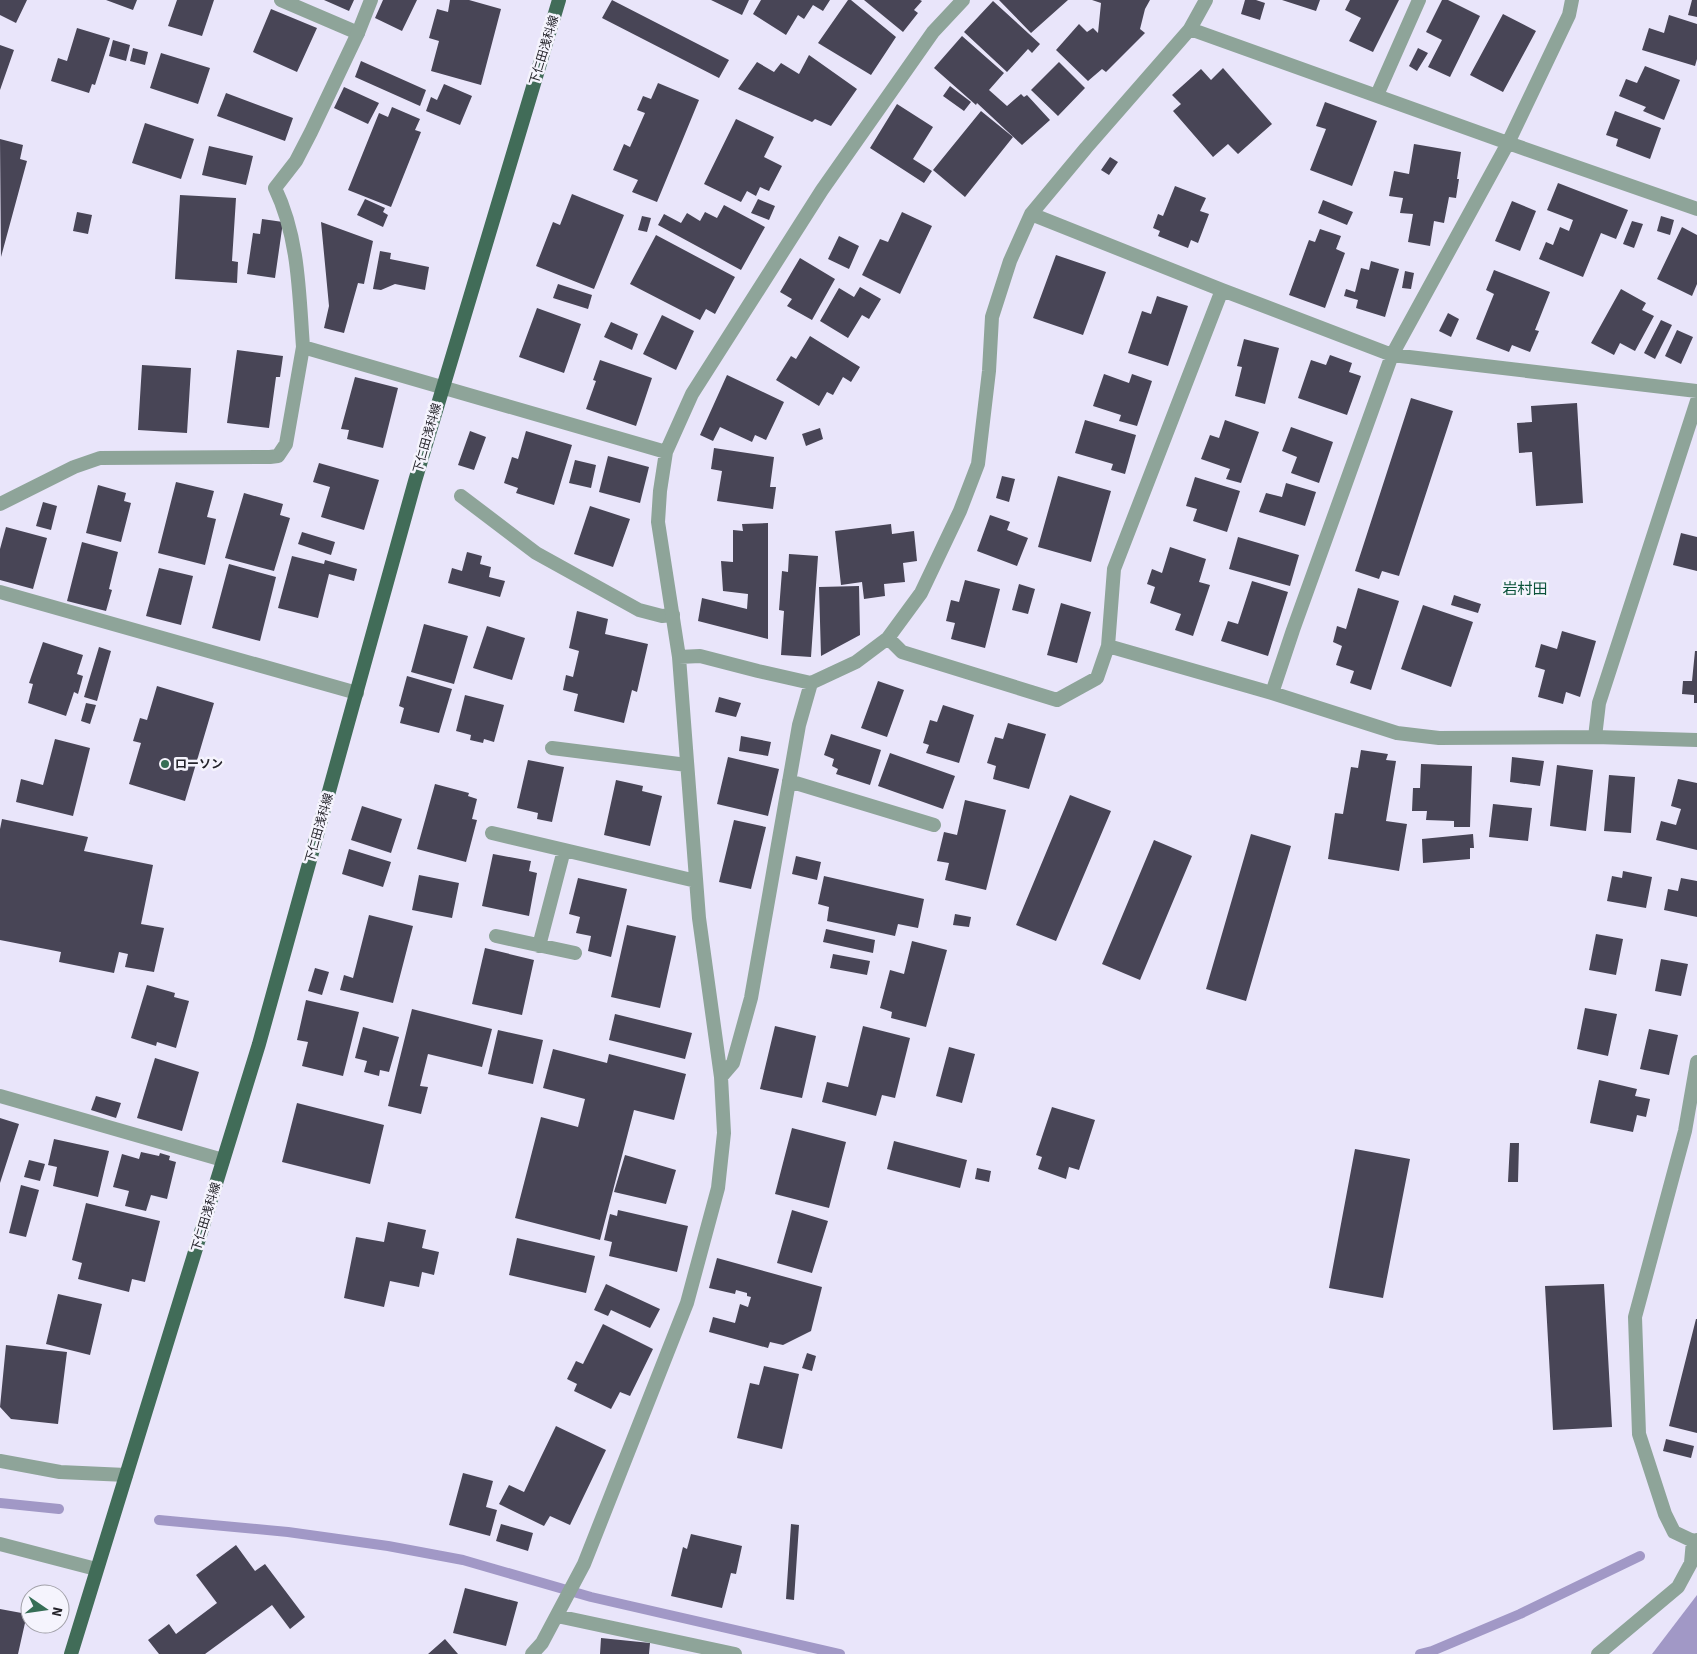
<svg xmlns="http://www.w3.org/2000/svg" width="1697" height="1654" font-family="'Source Sans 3','Noto Sans JP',sans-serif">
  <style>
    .water { fill: #a198c6 }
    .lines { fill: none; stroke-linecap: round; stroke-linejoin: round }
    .stream { stroke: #a198c6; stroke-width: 10 }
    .building { fill: #484556 }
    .service { stroke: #8ea499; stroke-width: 14 }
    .minor { stroke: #8ea499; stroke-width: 14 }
    .primary { stroke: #416c58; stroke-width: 14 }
    .poi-dot { fill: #366e56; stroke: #f5f4fd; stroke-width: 2 }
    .labels { text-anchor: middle; stroke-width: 5; stroke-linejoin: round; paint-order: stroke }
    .street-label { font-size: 12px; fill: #25242b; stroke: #f5f4fd }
    .poi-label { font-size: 12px; font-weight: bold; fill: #25242b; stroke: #f5f4fd; text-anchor: start }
    .quarter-label { font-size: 15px; fill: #0b533a; stroke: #f5f4fd }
  </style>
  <rect width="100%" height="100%" fill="#e9e5fa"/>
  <path class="water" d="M1697,1595v59h-45z"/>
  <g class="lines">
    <path class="stream" d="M0,1503l59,6
      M159,1520l129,12 100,14 75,14 128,37 249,57
      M1420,1654l12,-3 88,-37 120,-58"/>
  </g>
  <path class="building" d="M0,0h27l-11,23 -16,-8z
    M106,0h31l-4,10z
    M177,0h37l-12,36 -34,-10z
    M324,0h30l-5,11z
    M383,0h34l-15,31 -27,-13z
    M450,0h19l32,9 -20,76 -50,-14 8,-30 -10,-3 8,-29 11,3z
    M612,0l117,60 -10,18 -117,-60z
    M711,0h38l-7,15z
    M761,0h69l-7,11 -10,-6 -9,14 -6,-4 -12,20 -33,-21z
    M848,0h3l45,37 -25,38 -53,-32z
    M864,0h56l2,1 -8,9 4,3 -15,19z
    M999,0h69l-37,33z
    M1092,0h58l-5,9 -5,20 5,4 -39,39 -4,-3 -14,12 -32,-31 23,-26 8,8 6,-4 5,5 3,-30z
    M1245,0h11l9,3 -5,17 -19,-6z
    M1282,0h38l-4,11z
    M1350,0h49l-26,52 -24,-11 12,-23 -16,-8z
    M1442,0h6l32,16 -30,61 -22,-10 14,-27 -16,-8z
    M1692,0h5v17l-9,-2z
    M993,1l47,43 -8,9 -4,-4 -21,23 -43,-40z
    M271,9l46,19 -20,44 -44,-20z
    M1503,14l33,17 -33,61 -33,-17z
    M1669,15l28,9v35l-2,7 -53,-16 7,-22 15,5z
    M77,28l33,10 -15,47 -3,-1 -3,9 -38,-12 7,-23 9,3z
    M962,36l42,37 -15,17 18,16 14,-12 3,3 3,-2 23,25 -28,25 -45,-42 -1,2 -42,-37z
    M113,40l17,5 -4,16 -17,-5z
    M0,45l14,5 -14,40z
    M133,48l15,4 -3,13 -15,-4z
    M1418,48l10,5 -11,18 -8,-5z
    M161,53l49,15 -12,36 -48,-16z
    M809,55l48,34 -26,37 -16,-7 -3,3 -74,-33 19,-27 17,10 7,-9 18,11z
    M361,61l65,29 -6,16 -65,-29z
    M1059,62l26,26 -27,28 -27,-26z
    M1645,66l35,14 -16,40 -21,-9 3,-4 -27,-11 7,-17 11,4z
    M1223,68l49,56 -34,30 -10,-10 -15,13 -40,-46 8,-7 -9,-9 29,-26 10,11z
    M658,83l41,17 -42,102 -25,-10 6,-12 -25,-10 11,-26 6,3 15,-34 -8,-3 6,-14 8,3z
    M444,84l28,12 -12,29 -34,-14 5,-14 6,3z
    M950,86l21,16 -7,9 -21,-15z
    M344,87l35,16 -11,21 -34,-16z
    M226,93l67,25 -8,23 -68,-25z
    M1325,102l52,19 -25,65 -42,-16 16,-41 -10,-3z
    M897,104l36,23 -20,32 19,12 -8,12 -54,-35z
    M392,107l28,12 -5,11 6,2 -30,75 -43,-17 31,-77 9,4z
    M981,111l32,26 -48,60 -32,-27z
    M1615,111l46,17 -11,31 -34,-13 2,-7 -12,-4z
    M736,119l38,18 -10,20 18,9 -13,25 -9,-4 -4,9 -9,-5 -6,11 -37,-18z
    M145,123l49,16 -13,40 -49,-16z
    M0,139l23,6 -3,14 7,2 -26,96z
    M1414,144l47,8 -4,27h2l-3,19 -7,-1 -5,26 -10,-2 -4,25 -22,-4 5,-28 -13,-1 3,-15 -14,-2 5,-25 15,3z
    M209,146l44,10 -7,29 -44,-10z
    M1110,157l8,5 -9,13 -8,-5z
    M1558,183l70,27 -12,29 -15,-6 -18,44 -44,-18 7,-17 7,3 7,-18 9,4 4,-11 -26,-10z
    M1175,186l31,12 -6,13 9,3 -11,29 -7,-3 -3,8 -30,-12 2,-5 -7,-3 5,-14 5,2z
    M572,194l52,21 -30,74 -58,-23 17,-44 7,3z
    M180,195l56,3 -4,63 6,1 -1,21 -62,-4z
    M365,199l20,9 -2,4 5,3 -5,12 -26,-12z
    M758,199l17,7 -6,14 -18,-7z
    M1323,200l30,12 -6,13 -29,-12z
    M1512,201l24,10 -16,40 -25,-10z
    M724,205l41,22 -24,43 -83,-45 6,-11 17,9 6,-10 13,8 5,-9 12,6z
    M77,212l15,3 -4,19 -15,-3z
    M902,212l30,14 -32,68 -38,-19 18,-36 8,3z
    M642,216l9,2 -4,14 -9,-2z
    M1661,216l13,4 -4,15 -13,-4z
    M262,219l21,3 -8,56 -28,-4 6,-41 7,1z
    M1632,221l11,3 -9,24 -11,-4z
    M321,222l52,19 -9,43 -6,-1 -14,50 -20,-5 5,-22z
    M1682,227l15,8v49l-5,12 -35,-17z
    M1320,229l21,7 -5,13 9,4 -20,55 -36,-13 20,-55 6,2z
    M656,235l79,42 -20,37 -9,-5 -6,11 -70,-36z
    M839,236l20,10 -10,23 -21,-10z
    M380,251l11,2 -1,6 39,8 -4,23 -30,-6 -14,6 -8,-1z
    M1056,255l50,17 -23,63 -50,-17z
    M800,258l35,21 -23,41 -25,-14 5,-7 -12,-7z
    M1371,261l28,8 -14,48 -29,-9 2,-8 -14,-4 2,-7 9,3 6,-24 8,2z
    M1494,270l56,22 -15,38 4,1 -9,21 -18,-7 -3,7 -33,-13 18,-45 -8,-4z
    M1405,271l9,2 -3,16 -9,-1z
    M558,284l34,11 -4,14 -35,-11z
    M860,287l21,12 -12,20 -7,-4 -14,23 -28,-17 19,-33 15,9z
    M1621,289l25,14 -4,7 12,6 -19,35 -15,-8 -6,12 -23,-12z
    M1157,296l31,10 -20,60 -40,-13 14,-42 9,3z
    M537,308l44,16 -17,49 -45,-16z
    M1448,313l11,6 -8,18 -12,-6z
    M662,315l32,16 -18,39 -33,-16z
    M1661,320l11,5 -17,34 -11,-6z
    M611,322l27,12 -6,16 -28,-13z
    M1677,330l16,7 -12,27 -16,-8z
    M810,336l50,31 -9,15 -8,-5 -10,18 -6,-3 -8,14 -43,-26 15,-24 5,3z
    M1244,339l35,9 -14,56 -30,-8 7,-29 -5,-1z
    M237,350l46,6 -3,21h-4l-7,51 -42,-5z
    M1330,355l22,8 -3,9 12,4 -14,39 -49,-17 13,-38 15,5z
    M600,360l52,18 -16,48 -50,-17 10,-28 -3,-1z
    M142,365l49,3 -4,65 -49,-3z
    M1104,374l25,9 3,-9 20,7 -15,45 -18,-5 2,-6 -28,-9z
    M727,375l57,27 -18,38 -11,-5 -3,7 -32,-15 -7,14 -13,-6z
    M355,377l43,11 -15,60 -36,-9 2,-9 -8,-1z
    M1411,398l42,13 -54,165 -17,-5 -3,8 -24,-8z
    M1577,403l6,100 -47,3 -4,-54 -13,1 -2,-30 15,-1 -1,-16z
    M1085,420l51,15 -11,39 -14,-4 2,-6 -38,-11z
    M1225,420l34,12 -18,51 -15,-4 4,-10 -29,-10 9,-24 9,3z
    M1291,427l42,15 -14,41 -28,-10 6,-16 -15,-6z
    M820,428l3,11 -17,7 -4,-12z
    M470,431l16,6 -12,33 -16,-5z
    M526,431l46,14 -18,60 -38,-12 2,-5 -14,-5 8,-26 6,2z
    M714,448l60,9 -4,30h6l-3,22 -56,-8 5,-30 -11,-2z
    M608,456l41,11 -9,36 -41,-11z
    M575,460l21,5 -5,23 -22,-5z
    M319,463l60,17 -15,50 -43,-13 9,-30 -17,-5z
    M1002,476l13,3 -6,23 -13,-4z
    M1058,476l53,15 -20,71 -53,-15z
    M1195,477l45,14 -13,41 -34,-11 4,-12 -11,-3z
    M176,482l38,9 -7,26 9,2 -11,46 -47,-12z
    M1286,483l30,9 -11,34 -46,-14 7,-19 16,4z
    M98,485l28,8 -2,8 7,2 -10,39 -35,-9z
    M244,493l39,11 -3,11 10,3 -16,53 -49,-13z
    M43,502l14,4 -6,24 -15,-4z
    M590,506l40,13 -17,48 -39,-13z
    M990,515l20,7 -3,8 21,8 -11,28 -40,-15z
    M768,523v116l-70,-18 4,-23 45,11 1,-15 -25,-3 -2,-30 12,1v-32l10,1 -1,-7z
    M891,524l1,10 22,-3 3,30 -14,2 2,19 -21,2 1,12 -21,3 -2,-17 -21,3 -6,-54z
    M6,527l41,11 -14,51 -33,-9v-31z
    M302,532l33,10 -4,13 -33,-11z
    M1681,533l16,4v34l-24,-6z
    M1238,537l61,18 -9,31 -61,-17z
    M82,542l36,10 -9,37 3,1 -6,21 -39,-10z
    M1170,547l36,12 -7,23 11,3 -17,51 -18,-6 6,-16 -31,-11 5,-16 -8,-3 5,-15 10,4z
    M467,552l15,4 -2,8 11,3 -2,10 16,4 -5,16 -52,-14 4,-15 10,3z
    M789,554l29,2 -7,101 -30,-2 3,-44 -5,-1 3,-39 6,1z
    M292,556l32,8 1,-4 32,9 -3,12 -25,-7 -11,44 -40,-10z
    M229,564l47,13 -16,64 -48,-13z
    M159,568l34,8 -12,49 -35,-9z
    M965,580l35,9 -15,59 -34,-9 4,-16 -9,-2 5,-21 8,2z
    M1252,581l36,11 -20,64 -47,-15 7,-20 10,3z
    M1019,584l16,5 -7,25 -16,-4z
    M859,586l1,49 -39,21 -2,-69z
    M1358,588l41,13 -28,89 -21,-7 4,-12 -18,-6 6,-19 -9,-4 4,-16 9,3z
    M1454,595l27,9 -3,9 -27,-8z
    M1061,603l30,9 -14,51 -30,-8z
    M1423,605l50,17 -22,65 -50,-18z
    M577,611l31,8 -3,15 43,10 -11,48 -5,-2 -8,33 -50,-12 4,-17 -15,-4 3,-15 7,2 6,-26 -10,-3z
    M424,624l44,12 -14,48 -43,-12z
    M487,626l38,12 -13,42 -39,-12z
    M1562,631l34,10 -16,56 -14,-5 -3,12 -25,-7 7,-27 -10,-3 6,-23 16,5z
    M43,642l40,13 -6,19 6,2 -5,18 -4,-2 -8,24 -38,-13 5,-19 -4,-1z
    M99,647l12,4 -14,50 -13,-4z
    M1695,651h2v52h-3v-8l-12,-1 1,-13h9z
    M407,676l45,13 -13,44 -39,-10 4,-15 -5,-2z
    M878,681l26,9 -17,47 -26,-9z
    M157,686l57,17 -29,98 -56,-17 12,-41 -8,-2 7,-23 7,2z
    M465,695l39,10 -10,37 -10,-3 -1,4 -13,-3 1,-5 -15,-4z
    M719,697l22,6 -5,14 -21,-5z
    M86,703l10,2 -6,19 -9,-3z
    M943,705l31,10 -15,48 -33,-10 3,-8 -6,-2 7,-23 7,2z
    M1008,723l38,11 -17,55 -36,-10 3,-13 -9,-3 8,-26 8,2z
    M831,734l50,16 -11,35 -34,-11 2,-5 -6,-3 2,-7 -10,-4z
    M741,736l30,6 -3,14 -29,-5z
    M55,739l35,9 -17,68 -57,-14 5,-23 22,6z
    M1361,750l27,4 -2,6 10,1 -10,60 21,3 -8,47 -71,-12 7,-46 8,1 8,-47 7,1z
    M890,753l65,23 -12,33 -65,-23z
    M728,757l51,12 -11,47 -51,-12z
    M1512,757l32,4 -4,25 -30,-4z
    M528,760l36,7 -12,55 -15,-3 1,-6 -21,-5z
    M1421,764l51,2 -2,61h-16v-6l-28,-1 1,-9h-15l1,-23h7z
    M1557,765l36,5 -7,61 -36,-5z
    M1609,775l26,2 -4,56 -27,-2z
    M1678,779l19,4v67l-41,-10 5,-19 15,4 5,-16 -10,-3z
    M616,780l27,6 -1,5 20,5 -12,50 -46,-11z
    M435,784l34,9 -1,3 9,3 -5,20 5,1 -11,42 -49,-13z
    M1070,795l41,16 -55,130 -40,-16z
    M965,800l41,10 -20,80 -41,-10 4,-17 -12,-2 7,-29 13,3z
    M1493,804l39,4 -4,33 -39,-4z
    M362,806l40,13 -11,34 -40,-13z
    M2,819l86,18 -4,14 69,14 -12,59 23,4 -10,44 -29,-5 3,-13 -9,-2 -5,21 -55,-11 2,-10 -61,-12v-111z
    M734,820l32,7 -15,62 -32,-7z
    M1251,834l40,12 -45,155 -40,-12z
    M1473,834l1,14h-4v11l-47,4 -1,-24z
    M1154,840l38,16 -52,124 -38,-16z
    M349,849l42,13 -8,25 -41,-13z
    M493,854l38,7 -2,10 8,2 -8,43 -47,-10z
    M796,856l25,6 -4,18 -25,-6z
    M1623,871l29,6 -6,31 -39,-7 5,-25 10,2z
    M419,875l40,8 -7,35 -40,-8z
    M824,876l100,23 -6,29 -20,-4 -3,12 -68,-15 2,-14 -11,-3z
    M578,878l49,11 -16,68 -23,-6 3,-15 -15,-3 4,-16 -11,-3z
    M1681,878l16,3v36l-33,-7 4,-21 10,2z
    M955,914l16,3 -2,10 -16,-2z
    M369,915l44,11 -20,77 -53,-13 4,-15 9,3z
    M627,925l49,11 -16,72 -49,-11z
    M826,929l49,11 -2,13 -50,-11z
    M1596,934l27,5 -7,36 -27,-5z
    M912,941l35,9 -21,77 -35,-9 1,-6 -12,-4 10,-38 14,4z
    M485,948l49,12 -12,55 -50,-11z
    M833,954l37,7 -3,14 -37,-7z
    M1661,959l27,5 -7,32 -26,-5z
    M315,968l14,4 -7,23 -14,-4z
    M147,985l28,8 -1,4 15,4 -13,47 -19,-6 -1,4 -25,-8z
    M306,1000l53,12 -16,64 -41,-10 6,-24 -11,-2z
    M1585,1008l32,6 -9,42 -31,-7z
    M412,1009l80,20 -10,38 -54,-13 -8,32 8,1 -7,27 -33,-8z
    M615,1014l77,19 -7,26 -76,-19z
    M775,1026l41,10 -14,62 -42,-9z
    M863,1026l47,12 -15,60 -13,-3 -6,21 -54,-14 5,-20 21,5z
    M363,1027l36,10 -10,35 -9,-2 -1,6 -15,-4 3,-11 -12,-3z
    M1649,1029l29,6 -9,40 -29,-6z
    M498,1030l45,10 -10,44 -45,-10z
    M949,1047l26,7 -13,49 -26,-7z
    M553,1049l54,14 2,-9 77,20 -12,46 -40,-10 -34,130 -85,-22 26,-101 37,10 7,-28 -42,-11z
    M155,1058l44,14 -17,59 -45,-13z
    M1599,1080l38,9 -2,7 15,3 -4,18 -9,-2 -4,17 -43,-9z
    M96,1096l25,7 -5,15 -25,-8z
    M297,1103l87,22 -14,59 -88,-22z
    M1052,1107l43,13 -16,50 -10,-3 -3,12 -28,-10 4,-12 -6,-2z
    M0,1118l19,6 -19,59z
    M792,1128l54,14 -17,66 -54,-14z
    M54,1139l55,12 -11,46 -45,-11 4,-19 -9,-2z
    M894,1141l73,19 -7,28 -73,-19z
    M1510,1143h9l-1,39h-10z
    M1355,1149l55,10 -27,139 -54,-10z
    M141,1152l18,4 1,-3 10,3 -1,4 7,2 -9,37 -16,-4 -5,16 -21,-5 4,-15 -16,-4 9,-33 17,5z
    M625,1155l51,15 -10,34 -52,-12z
    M29,1160l16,4 -5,17 -16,-4z
    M977,1168l14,3 -2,11 -14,-3z
    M21,1185l18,5 -13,47 -17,-4z
    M86,1203l74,18 -15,61 -13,-3 -3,13 -51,-13 4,-16 -10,-3z
    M618,1210l70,16 -11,46 -68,-16 3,-14 -8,-2 6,-26 7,2z
    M792,1210l36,11 -16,52 -35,-10z
    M388,1222l38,8 -4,18 17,4 -5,23 -12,-3 -3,15 -29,-6 -6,26 -40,-9 12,-61 28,5z
    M517,1238l78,18 -9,37 -77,-18z
    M717,1258l105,29 -11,44 -28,14 -13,-3 -2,6 -59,-16 4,-15 22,6 5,-19 8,3 3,-10 -4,-1v-3l-11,-3 -1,4 -26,-6z
    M606,1284l54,25 -10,19 -39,-18 -3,6 -14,-6z
    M1604,1284l8,143 -59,3 -8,-144z
    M58,1294l44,10 -12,51 -44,-11z
    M1696,1319h1v114l-28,-7z
    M603,1324l50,25 -23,47 -10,-4 -9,17 -37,-18 3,-7 -10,-5 9,-18 7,3z
    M6,1345l61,7 -9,72 -47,-5 -11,-12z
    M807,1353l9,3 -4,15 -10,-3z
    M764,1366l35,8 -17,75 -45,-11 13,-55 9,2z
    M556,1426l50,24 -36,75 -20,-9 -6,10 -45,-22 10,-19 15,7z
    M1666,1439l28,7 -3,12 -28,-7z
    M463,1473l30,8 -7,26 11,3 -7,26 -41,-11z
    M501,1524l32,9 -5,18 -32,-10z
    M791,1524l8,1 -5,75 -8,-1z
    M691,1534l51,12 -6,28 -5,-1 -9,35 -51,-12 12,-49 4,2z
    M236,1545l19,26 10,-7 40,53 -15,12 -18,-24 -67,49h-46l-11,-14 21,-16 7,10 41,-31 -21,-28z
    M465,1588l53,14 -12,44 -53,-13z
    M0,1609l27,5 -9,40h-18z
    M601,1638l49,5 -1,11h-49z
    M445,1639l13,15h-30z"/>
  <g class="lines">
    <path class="service" d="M281,0l77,33
      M1377,95l42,-95
      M461,496l75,57 103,57 23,6 11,-1"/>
    <path class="minor" d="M1572,0l-3,15 -61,128 189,66
      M1190,29l318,114 -116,212 305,36
      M1031,214l191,76 170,65 -99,275 -21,63
      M303,347c-4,-54 -4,-109 -28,-159l21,-27 15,-29 47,-99 13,-33
      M0,504l74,-37 26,-9 170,-1 8,-1 8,-12 17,-97 363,105
      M0,592l357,101
      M888,638l14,14 155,48 40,-22 11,-32 6,-77 108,-279
      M1108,646l164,47 125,40 42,5 156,-1 102,3
      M679,657l21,-1 58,15 53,12
      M1595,737l4,-34 98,-302
      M552,748l135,17
      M789,781l145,44
      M492,833l204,48
      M496,936l79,17
      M539,946l25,-96
      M1697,1062l-12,69 -50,186 4,117 26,80 9,18 19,9 4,-1
      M721,1077l12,-14 18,-65 48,-273 12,-42 45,-21 32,-24 33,-45 39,-82 18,-47 11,-93 3,-54 18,-56 21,-47 55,-66 104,-119 16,-29
      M0,1096l223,64
      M0,1461l60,11 66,3
      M0,1544l96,25
      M557,1616l178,38
      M532,1654l10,-11 42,-79 103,-261 31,-115 6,-55 -3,-56 -22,-159 -20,-261 -21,-135 2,-31 6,-39 26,-58 130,-204 111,-158 30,-32
      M1598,1654l80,-67 13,-24 2,-22"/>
    <path class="primary" d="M71,1654l188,-610 156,-563 144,-481"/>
  </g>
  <circle class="poi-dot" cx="165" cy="764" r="5"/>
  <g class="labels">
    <g class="street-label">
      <text transform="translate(544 50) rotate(-73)" y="4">下仁田浅科線</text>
      <text transform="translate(427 438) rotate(-74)" y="4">下仁田浅科線</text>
      <text transform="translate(319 828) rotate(-74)" y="4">下仁田浅科線</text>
      <text transform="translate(206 1217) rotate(-73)" y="4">下仁田浅科線</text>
    </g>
    <g class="poi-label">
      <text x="175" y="768">ローソン</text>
    </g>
    <g class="quarter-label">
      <text x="1525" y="594">岩村田</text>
    </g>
  </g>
  <g transform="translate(45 1609) rotate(103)"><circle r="24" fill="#f5f4fd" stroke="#a2a1a9"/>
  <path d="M0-4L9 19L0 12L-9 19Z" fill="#366e56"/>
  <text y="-8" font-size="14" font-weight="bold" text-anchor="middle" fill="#25242b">N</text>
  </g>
</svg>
